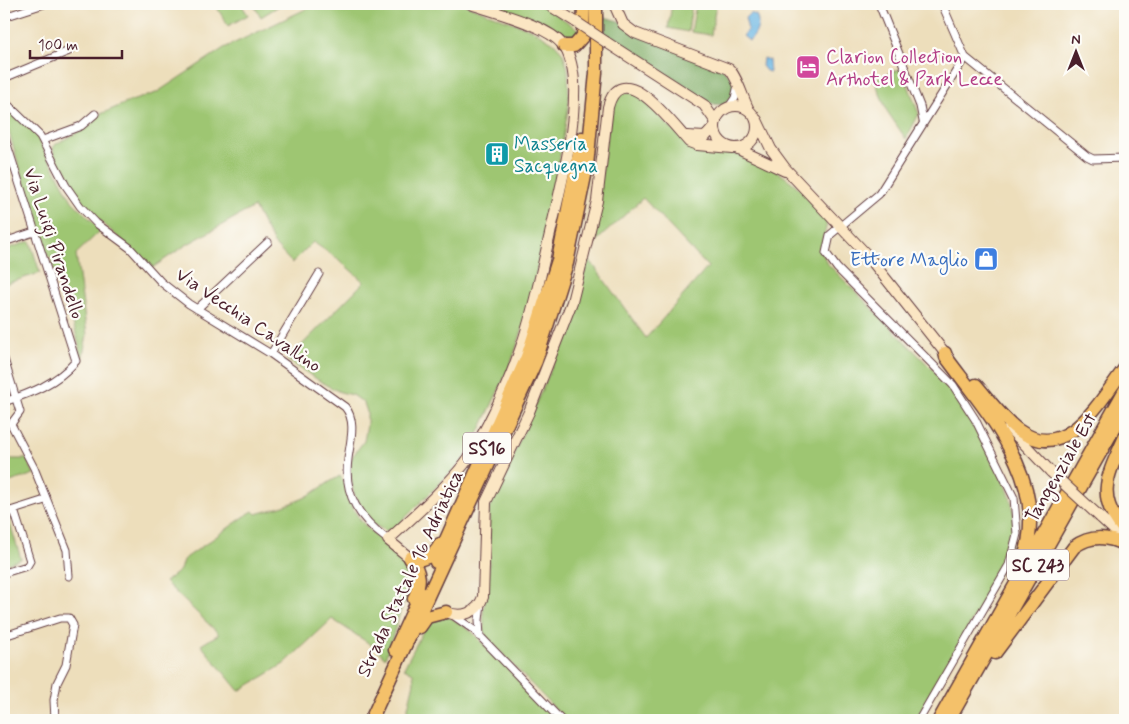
<svg xmlns="http://www.w3.org/2000/svg" width="1129" height="724" font-family="Mynerve,sans-serif">
  <style>
    .green { fill: #9ec672; stroke: #74724e }
    .forest { fill: #7eab64; stroke: #646548 }
    .water { fill: #6ab6e3; stroke: #5a6a87 }
    .lines { fill: none; stroke-linecap: round; stroke-linejoin: round }
    .street-casing { stroke: #623c41; stroke-width: 9 }
    .secondary-casing { stroke: #623c41; stroke-width: 12 }
    .highway-casing { stroke: #623c41; stroke-width: 15 }
    .street { stroke: #fff; stroke-width: 7 }
    .secondary { stroke: #fbe6c3; stroke-width: 10 }
    .highway { stroke: #f4c16a; stroke-width: 12 }
    .secondary-bridge-casing { stroke: #623c41; stroke-width: 12; stroke-linecap: butt }
    .secondary-bridge { stroke: #fbe6c3; stroke-width: 10 }
    .labels { text-anchor: middle; stroke-width: 4.5; stroke-linejoin: round; paint-order: stroke }
    .shield { fill: #fdfcf7; stroke: #806168; stroke-width: 1 }
    .shield-label { font-size: 18px; font-weight: bold; fill: #4a1f2b }
    .hotel-label { font-size: 19px; fill: #b23c85; stroke: #fdfcf7; text-anchor: start }
    .culture-label { font-size: 19px; fill: #0d838f; stroke: #fdfcf7; text-anchor: start }
    .street-label { font-size: 19px; fill: #4a1f2b; stroke: #fdfcf7 }
    .shop-label { font-size: 19px; fill: #366cbe; stroke: #fdfcf7; text-anchor: end }
  </style>
  <rect width="100%" height="100%" fill="#fdfcf7"/>
  <filter id="ink" filterUnits="userSpaceOnUse"><feTurbulence type="fractalNoise" baseFrequency=".02" numOctaves="2"/><feDisplacementMap in="SourceGraphic" scale="10" xChannelSelector="R" yChannelSelector="G"/><feConvolveMatrix kernelMatrix="1 2 1 2 8 2 1 2 1" color-interpolation-filters="sRGB"/></filter>
  <filter id="wash" filterUnits="userSpaceOnUse"><feTurbulence type="fractalNoise" baseFrequency=".0096" numOctaves="4" result="noise"/><feDisplacementMap in="SourceGraphic" scale="20" xChannelSelector="R" yChannelSelector="G"/><feGaussianBlur stdDeviation="1.12" result="paint"/><feColorMatrix in="noise" values="0 0 0 0 0 0 0 0 0 0 0 0 0 0 0 0 0 1.4 0 .05"/><feComposite in="paint" operator="in"/></filter>
  <g filter="url(#wash)">
    <rect width="100%" height="100%" fill="#eddebb"/>
    <path class="green" d="M215,4h26l7,11 -20,11z
      M253,4h29l-21,13z
      M306,4h157l70,26 21,13 9,10 5,16 1,35 -18,103 -26,115 -15,44 -38,81 -10,14 -68,68 -7,2 -16,-7 -14,-21 -4,-14 -3,-19 2,-13 12,-16 3,-16v-13l-3,-9 -11,-8 -13,-3 -14,-7 -39,-25 77,-78 -26,-23 -25,-17 -21,21 -17,-18 -21,-38 -68,38 -34,23 -68,-62 -13,-18 -17,-34 -1,-6 3,-4 35,-19 5,-9 35,-15 25,-8 68,-45 84,-40z
      M486,4h54l40,26v5l-10,8z
      M672,4h20l-4,28 -20,-4z
      M696,4h20l-5,31 -20,-3z
      M900,69l4,5 15,40 -13,25 -19,-28 -13,-32z
      M622,92l17,2c13,13 26,30 40,41 20,14 46,16 69,22 21,5 61,36 74,54 9,13 2,20 0,32 -1,7 2,13 4,19l121,122c23,30 65,96 67,133 1,15 -3,28 -7,42l-91,161h-350l-81,-84 -2,-24 6,-39v-64l60,-135 16,-40 24,-75 57,79 62,-71 -65,-69 -52,48 21,-143z
      M5,105l30,28 37,68 29,29 -25,24 11,81 -5,25h-3v-15l-8,-30 -17,-43 -2,-13 -6,-4 -42,-139z
      M30,241l10,32 -35,11 -1,-34z
      M10,459h17l7,15 -30,10v-18z
      M340,476c9,12 9,27 17,39 11,18 35,32 52,46 13,20 -4,35 -10,55 -5,15 -8,27 -14,42l-9,-10 -44,-29 -48,45 -45,27 -38,-46 18,-11 -54,-52 15,-12 3,-10 65,-46 5,-3 3,3c16,-4 33,-9 48,-16 12,-6 24,-16 36,-22z
      M9,520l12,39 -17,6v-43z
      M450,617l22,15 86,88h-153l9,-38 -1,-9 -9,-5 22,-43 7,-7z"/>
    <path class="forest" d="M604,17l12,3 106,48 13,14 -2,14 -9,9 -13,-1 -106,-70z"/>
    <path class="water" d="M750,13l6,2c5,9 0,21 -7,26l-6,-5 5,-6 -3,-12z
      M763,58l6,2 1,12 -4,-1 -4,-5z"/>
  </g>
  <g filter="url(#ink)">
    <g class="lines">
      <defs>
        <path id="street" d="M879,4l41,102 3,15
          M4,17l40,-13
          M965,57l122,99 6,3 32,-1
          M4,78l65,-27
          M4,101l36,35 26,50 14,20 16,17 34,25 31,34 28,22 82,50 74,53c12,14 5,35 3,52 -5,37 12,60 40,81
          M729,107l6,-9 3,-13
          M4,135l72,226c-20,23 -45,32 -72,41
          M43,140l38,-14 14,-12
          M4,242l30,-10
          M197,309l71,-67
          M271,354l48,-80
          M4,359l16,53 -9,12 23,44 33,82 2,26
          M1124,359l1,-1
          M4,513l41,-13
          M4,573l23,-7 3,-5 -16,-51
          M454,616l20,14 87,90
          M4,636l56,-18h9l4,7 -7,40 -9,18 -3,17 1,20
          M480,637l-1,-17 2,-17
          M919,720l90,-155 8,-31 -3,-36 -39,-79 -22,-34 -116,-117 -11,-15 4,-18 49,-41 86,-137 -23,-53"/>
        <path id="secondary" d="M547,4l29,18
          M614,4l9,20 12,9 94,36c8,7 14,30 20,41
          M606,42l98,63 12,17
          M715 127a21 21 0 1 1 42 0a21 21 0 1 1-42 0Z
          M757,120l14,29 14,19 82,87 82,103
          M687,136l18,1 10,-11
          M738,149l47,22
          M1009,428l42,44
          M1100,517l25,23
          M410,558l-22,-18c24,-22 67,-60 84,-87 19,-33 37,-70 49,-106 13,-37 20,-75 29,-113 11,-49 26,-103 24,-153 -1,-11 -4,-27 -11,-36 -16,-20 -67,-32 -92,-41
          M446,612c15,6 31,2 37,-15l3,-95 43,-90 43,-110 25,-101 11,-94c14,-53 66,19 81,35l8,3 35,3"/>
        <path id="highway" d="M564,46h10l9,-10 1,-32
          M945,353l1,4c42,57 104,124 78,201
          M976,385c13,15 26,33 42,45 49,35 82,-30 107,-62
          M1125,437c-17,38 -31,59 0,94
          M410,558c12,4 25,-2 30,-14
          M410,558c11,14 11,24 4,41
          M436,562l91,-205 31,-97 24,-122
          M420,627l7,-10 19,-5
          M395,650l26,-57
          M995,653l79,-106c16,-12 34,-11 51,-2
          M371,720l165,-359 31,-98 20,-97 9,-93v-69
          M939,720l186,-330
          M949,720l176,-311"/>
      </defs>
      <use href="#street" class="street-casing"/>
      <use href="#secondary" class="secondary-casing"/>
      <use href="#highway" class="highway-casing"/>
      <use href="#street" class="street"/>
      <use href="#secondary" class="secondary"/>
      <use href="#highway" class="highway"/>
      <defs>
        <path id="secondary-bridge" d="M576,22l30,20
          M1051,472l49,45"/>
      </defs>
      <use href="#secondary-bridge" class="secondary-bridge-casing"/>
      <use href="#secondary-bridge" class="secondary-bridge"/>
    </g>
  </g>
  <defs>
    <symbol id="hotel-square" viewBox="-11 -11 22 22"><rect x="-9" y="-9" width="18" height="18" rx="4" fill="#d1479c" stroke="#fdfcf7"/><path d="M-6-4.5h1.5V1H6V5H4.5V3h-9V5H-6ZM-4 0a1.8 1.8 0 1 1 3.6 0ZM.5 0V-2.5h3Q6-2.5 6 0Z" fill="#fff"/></symbol>
    <symbol id="building-square" viewBox="-11 -11 22 22"><rect x="-9" y="-9" width="18" height="18" rx="4" fill="#0f9aa8" stroke="#fdfcf7"/><path d="M-4-6H4V6H1V3H-1V6H-4ZM-2.5-4.3h1.7v1.8h-1.7ZM.8-4.3h1.7v1.8H.8ZM-2.5-1h1.7V.8h-1.7ZM.8-1h1.7V.8H.8Z" fill="#fff"/></symbol>
    <symbol id="shop-square" viewBox="-11 -11 22 22"><rect x="-9" y="-9" width="18" height="18" rx="4" fill="#3f7fe0" stroke="#fdfcf7"/><path d="M-5-2.5h2.3a2.7 3.5 0 0 1 5.4 0H5L5.5 6h-11ZM-1.5-2.5h3a1.5 2.3 0 0 0-3 0Z" fill="#fff"/></symbol>
  </defs>
  <g fill-rule="evenodd">
    <use href="#hotel-square" x="794" y="53" width="28" height="28"/>
    <use href="#building-square" x="483" y="140" width="28" height="28"/>
    <use href="#shop-square" x="972" y="245" width="28" height="28"/>
  </g>
  <g class="labels">
    <g class="shield">
      <rect x="463" y="432.5" width="48" height="31" rx="4"/>
      <rect x="1007" y="549.5" width="62" height="31" rx="4"/>
    </g>
    <g class="shield-label">
      <text x="487" y="454">SS16</text>
      <text x="1038" y="571">SC 243</text>
    </g>
    <g class="hotel-label">
      <text x="826" y="63">Clarion Collection<tspan x="826" dy="22">Arthotel &amp; Park Lecce</tspan></text>
    </g>
    <g class="culture-label">
      <text x="514" y="150">Masseria<tspan x="514" dy="22">Sacquegna</tspan></text>
    </g>
    <g class="street-label">
      <text transform="translate(55 243) rotate(72)" y="7">Via Luigi Pirandello</text>
      <text transform="translate(249 319) rotate(34)" y="7">Via Vecchia Cavallino</text>
      <text transform="translate(1060 467) rotate(-60)" y="7">Tangenziale Est</text>
      <text transform="translate(409 573) rotate(-65)" y="7">Strada Statale 16 Adriatica</text>
    </g>
    <g class="shop-label">
      <text x="968" y="266">Ettore Maglio</text>
    </g>
  </g>
  <rect width="1129" height="724" fill="none" stroke="#fdfcf7" stroke-width="20"/>
  <g transform="translate(1076 52)" stroke="#fdfcf7" stroke-width="4" paint-order="stroke">
  <path d="M0-4L9 19L0 12L-9 19Z" fill="#4a1f2b"/>
  <text y="-8" font-size="14" font-weight="bold" text-anchor="middle" fill="#4a1f2b">N</text>
  </g>
  <path d="M30 50v8h92v-8" fill="none" stroke="#4a1f2b" stroke-width="2.5"/>
  <text x="38" y="50" font-size="15" fill="#4a1f2b" stroke="#fdfcf7" stroke-width="4" paint-order="stroke">100 m</text>
</svg>
